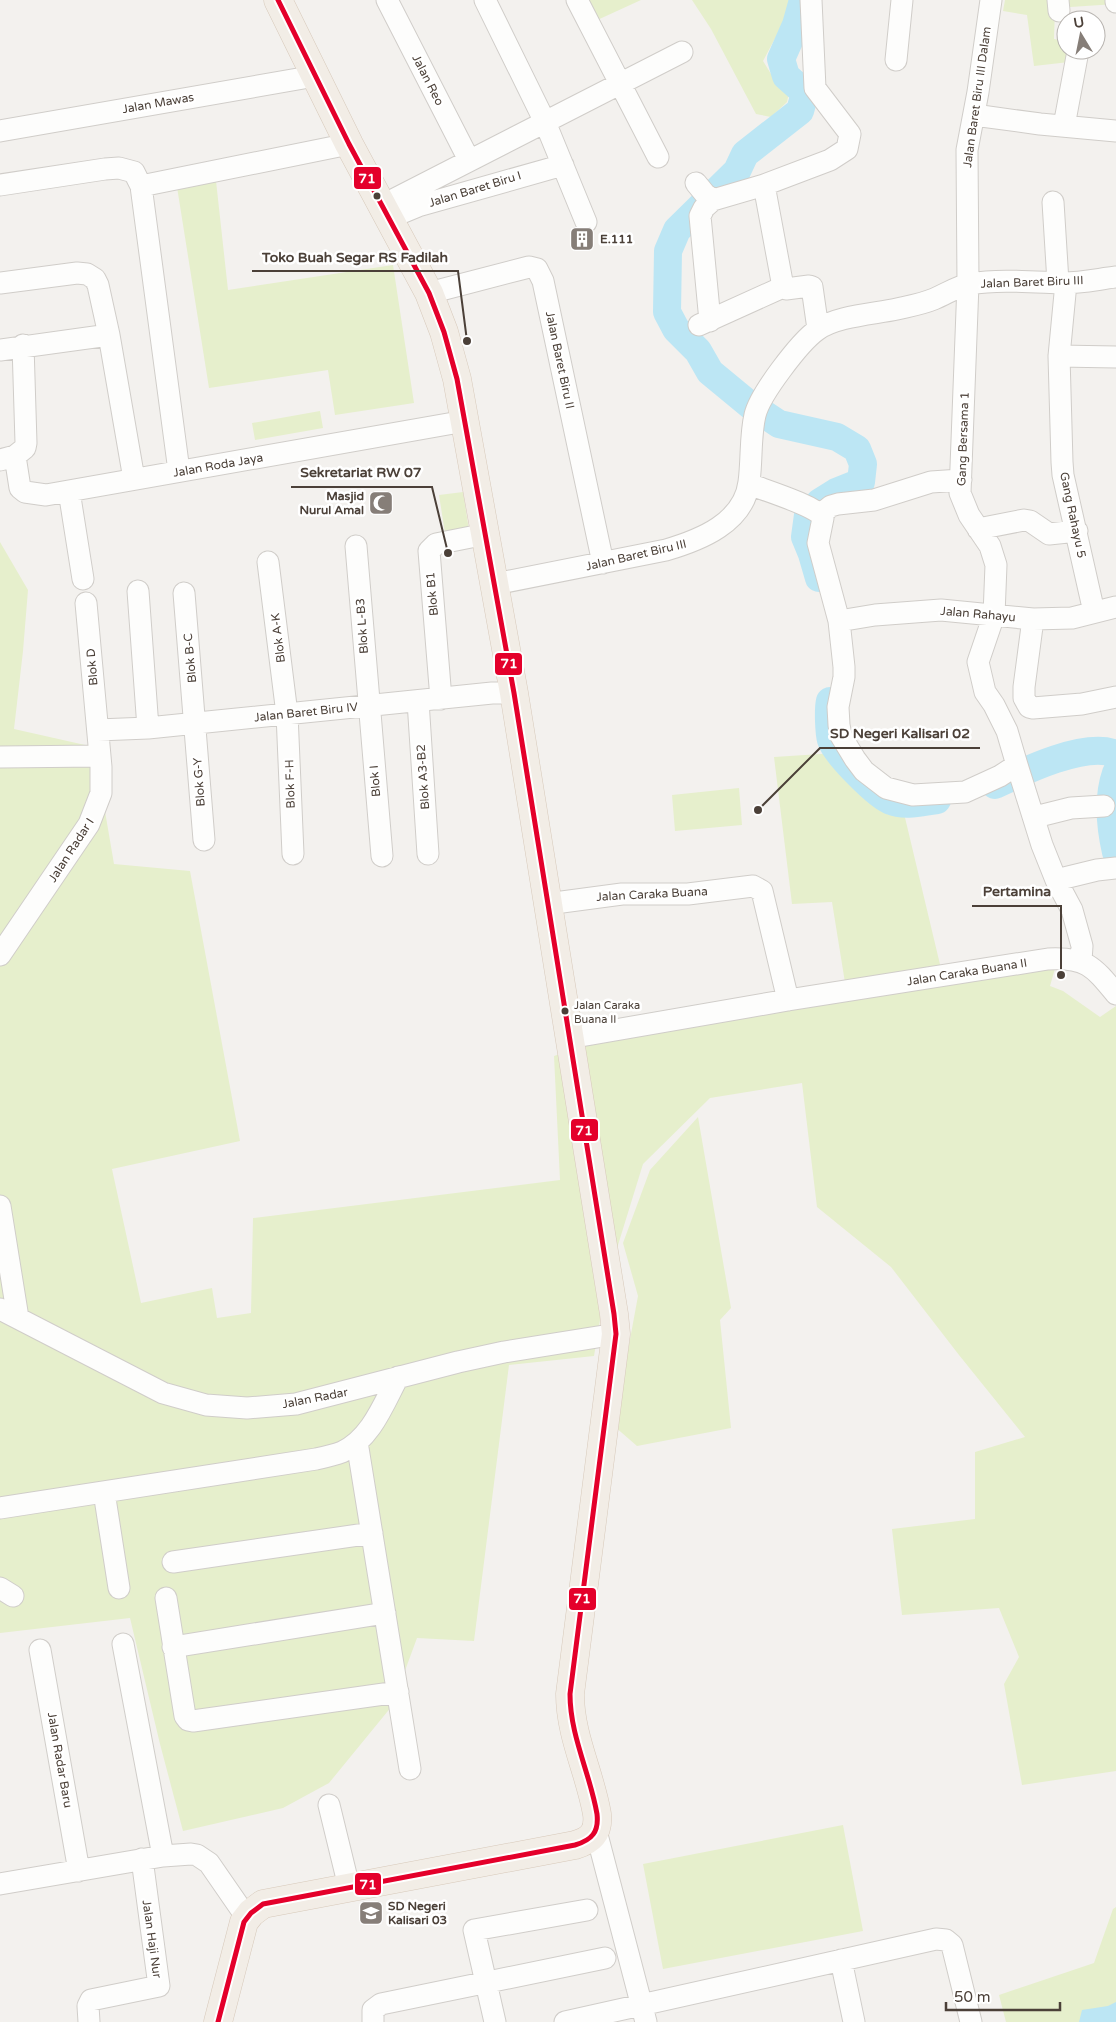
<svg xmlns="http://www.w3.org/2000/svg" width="1116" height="2022" font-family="'Varela Round',sans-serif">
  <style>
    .green { fill: #e6efcc }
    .water { fill: #bce6f4 }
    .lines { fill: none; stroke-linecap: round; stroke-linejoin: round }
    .river { stroke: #bce6f4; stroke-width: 28 }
    .minor-casing { stroke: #d0cdc9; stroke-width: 23 }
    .major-casing { stroke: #d7c9ba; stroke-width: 29 }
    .minor { stroke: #fdfdfc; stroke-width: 21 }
    .major { stroke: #f2ede6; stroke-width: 28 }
    .bus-1-casing { stroke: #fff; stroke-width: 9 }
    .bus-1 { stroke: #e4002b; stroke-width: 5 }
    .bus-dot { fill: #4b4038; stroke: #fff; stroke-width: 2 }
    .labels { text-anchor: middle; stroke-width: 5; stroke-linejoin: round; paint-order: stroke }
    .bus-label { font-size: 11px; fill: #4b4038; stroke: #fff; text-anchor: start }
    .street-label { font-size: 12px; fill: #4b4038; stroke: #fff }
    .poi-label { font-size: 12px; font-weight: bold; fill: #4b4038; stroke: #fff; text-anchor: start }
    .leader { fill: none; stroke: #4b4038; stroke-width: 2 }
    .callout-dot { fill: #4b4038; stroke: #fff; stroke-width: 2 }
    .callout-label { font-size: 14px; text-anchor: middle; font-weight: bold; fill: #4b4038; stroke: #fff; stroke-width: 5; stroke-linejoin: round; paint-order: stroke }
    .line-badge { stroke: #fff; stroke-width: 2 }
    .badge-label { font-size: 14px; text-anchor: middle; font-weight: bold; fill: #fff }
  </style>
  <rect width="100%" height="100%" fill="#f3f1ee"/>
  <path class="green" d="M582,0h59l-48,22z
    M692,0h99l-2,12 -26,49 8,13 19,14 -3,14 -16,15 -15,-3 -45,-85z
    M1005,0h111v4l-61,4 -1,31 12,2v9h12v11l-44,5 -7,-51 -24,-4z
    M216,181l12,109 165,-25 21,138 -79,12 -7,-45 -119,18 -32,-201z
    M320,411l3,17 -68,12 -3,-17z
    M463,492l6,38 -24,3 -6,-38z
    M0,542l28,48 -5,61 -9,78 80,18 20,117 76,7 50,270 -128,28 29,134 71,-15 5,30 34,-5 2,-95 307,-38 -6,-124 100,-34 193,-27 -15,-93 -40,2 -18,-147 62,-4 35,38 31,14 41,172 113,-12 -6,21 13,5 37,26 16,-11v765l-94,14 -18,-101 15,-27 -20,-49 -97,7 -10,-86 83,-10v-67l50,-15 -66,-82 -68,-88 -74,-60 -15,-124 -92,15 -67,66 -37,120 -12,72 -85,9 -35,276 -57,-3 -25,68 -63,77 -46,25 -100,23 -23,-87 -30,-126 -130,15z
    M739,788l3,37 -67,6 -3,-36z
    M698,1117l33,191 -11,12 11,108 -94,18 -23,-20 24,-130 -15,-53 27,-73z
    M843,1825l20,106 -200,38 -20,-105z
    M1116,1907v115h-110l-7,-27 95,-32 19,-54z"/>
  <path class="water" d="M1116,2002v20h-37l3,-12 26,-4z"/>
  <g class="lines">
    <path class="river" d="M803,0l-7,25 -15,34 5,17 19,17 -5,18 -55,43 -8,17 -60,59 -9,21 -1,61 9,17 22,22 12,21 40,33 29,19 58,13 20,12 6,15 -2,18 -25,10 -16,10 -12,13 -3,22 7,17 7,24
      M830,701c-2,8 -1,32 1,39 4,13 46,56 60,61 14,6 31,1 46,-1
      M1116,773c-9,26 -6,53 0,79
      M995,785c29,-14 91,-44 121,-31"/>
    <defs>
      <path id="minor" d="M387,0l82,160
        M485,0l60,122 41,100
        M577,0l81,157
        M991,0l-13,92 -11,58 1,134 -8,209 9,22 21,31 6,19 -2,50 -16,47 7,30 9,13 13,26 10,34
        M1058,0l1,11
        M1116,0v2
        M896,60l6,-60
        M974,115l66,9 76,7
        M1064,126l14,-75
        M0,131l315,-55
        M696,183l9,11 8,6
        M0,185l105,-16 14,-1 15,4 7,14 38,285
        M764,185l19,102 3,2 23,-3 3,1 6,42
        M141,186l208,-42
        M1053,202l5,80
        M383,205l299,-153
        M389,218l29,-12 145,-41
        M0,283l77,-10 10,1 8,5 3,6 11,50 25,144
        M1066,283l-7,73 3,106 1,13 31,137
        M429,293l100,-26 8,2 6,12 60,282
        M710,321l-10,-105 4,-8 9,-8 51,-15 66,-25 17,-11 3,-15 -35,-46 -4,-88
        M699,325l84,-38
        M0,350l109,-15
        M1059,356l57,1
        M15,456l10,-8 1,-5 -3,-98
        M0,460l15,-4 5,32 5,4 21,3 419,-74
        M749,484c15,6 68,22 74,34l-5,25 21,78 5,46v10l-6,30 1,18 2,11 14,23 9,12 22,17 27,7 52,-3 35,-16 17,-11 25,80 14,35 16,30 10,36 -1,15
        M69,491l14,88
        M821,514l10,-8 7,-2 36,-4 57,-18 30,-2
        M978,529l46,-9 6,1 19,13 28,-3
        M356,546l26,310
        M268,562l19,152 6,140
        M495,584l171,-34c34,-10 78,-27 83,-68 3,-22 1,-46 6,-67 5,-21 45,-73 62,-85 19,-14 57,-16 80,-21 13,-3 25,-5 37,-10 12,-5 22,-12 35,-15 30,-5 63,-2 94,-1 18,0 36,-4 53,-6
        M138,591l10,137
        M184,593l20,247
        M1033,619l-9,68v11l5,9 4,1 49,-4 34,-7
        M839,621l36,-6 66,-5 92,9 39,-1 44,-11
        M441,699l-12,-148 7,-7 50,-10
        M418,701l10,153
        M98,730l50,-2 344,-35h22
        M0,757l99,-1
        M1035,817l36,-9 33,-2
        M1056,880l41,-10 19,-2
        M547,904l75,-10h66l65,-8 9,5 26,109
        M0,955l89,-131 12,-31v-26l-15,-164
        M569,1038l219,-38 260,-41c38,-2 45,7 68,35
        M0,1206l18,112
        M0,1309l163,84 43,12 41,3 49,-4 162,-42 46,-10 112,-18
        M357,1442l53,327
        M104,1492l15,96
        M0,1508l316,-49c9,-2 18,-4 26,-7 29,-13 42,-49 56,-75
        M173,1562l199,-29
        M0,1588l13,8
        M166,1598l19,118 3,4 5,1 205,-29
        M123,1644l40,212
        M173,1647l212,-34
        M40,1650l39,221
        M329,1805l20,82
        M596,1831l50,191
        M0,1884l163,-28 28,-2 6,1 12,8 38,55
        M841,1960l13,62
        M89,2022l-1,-16 3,-6 68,-14 -17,-127
        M373,2022v-12l8,-6 224,-46
        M495,2022l-21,-92 113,-20
        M565,2022l371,-83 10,1 6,5 19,77"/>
      <path id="major" d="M218,2022l26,-100 7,-9 12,-9 312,-59c17,-5 24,-13 22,-31 -7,-41 -27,-78 -27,-120l46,-360 -2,-20 -100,-621 -57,-314 -13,-47 -15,-39 -80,-149 -71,-144"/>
    </defs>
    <use href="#minor" class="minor-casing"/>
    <use href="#major" class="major-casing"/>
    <use href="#minor" class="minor"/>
    <use href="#major" class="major"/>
    <defs>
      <path id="bus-1" d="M218,2022l26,-100 7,-9 12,-9 312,-59c17,-5 24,-13 22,-31 -7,-41 -27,-78 -27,-120l46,-360 -2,-20 -100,-621 -57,-314 -13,-47 -15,-39 -80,-149 -71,-144"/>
    </defs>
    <use href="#bus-1" class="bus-1-casing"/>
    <use href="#bus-1" class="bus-1"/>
  </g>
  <defs>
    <symbol id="building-square" viewBox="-11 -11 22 22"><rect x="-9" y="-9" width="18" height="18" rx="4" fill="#867e78" stroke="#fff"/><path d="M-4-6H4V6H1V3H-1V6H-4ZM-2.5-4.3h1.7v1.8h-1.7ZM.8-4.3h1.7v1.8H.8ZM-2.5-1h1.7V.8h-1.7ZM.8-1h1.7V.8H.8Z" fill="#fff"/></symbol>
    <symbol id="mosque-square" viewBox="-11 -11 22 22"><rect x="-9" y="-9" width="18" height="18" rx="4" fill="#867e78" stroke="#fff"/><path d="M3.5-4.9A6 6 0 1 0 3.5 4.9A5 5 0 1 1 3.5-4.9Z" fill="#fff"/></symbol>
    <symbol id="school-square" viewBox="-11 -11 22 22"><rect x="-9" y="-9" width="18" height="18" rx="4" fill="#867e78" stroke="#fff"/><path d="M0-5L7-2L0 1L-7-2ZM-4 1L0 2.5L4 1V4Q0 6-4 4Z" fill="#fff"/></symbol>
  </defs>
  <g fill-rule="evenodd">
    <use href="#building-square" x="568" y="225" width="28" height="28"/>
    <use href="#mosque-square" x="367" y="489" width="28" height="28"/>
    <use href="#school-square" x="357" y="1899" width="28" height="28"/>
  </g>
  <g class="bus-dot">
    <circle cx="377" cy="196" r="4.5"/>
    <circle cx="565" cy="1011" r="4.5"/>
  </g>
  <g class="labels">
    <g class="bus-label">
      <text x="574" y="1009">Jalan Caraka<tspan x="574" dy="14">Buana II</tspan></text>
    </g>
    <g class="street-label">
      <text transform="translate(428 80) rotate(63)" y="4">Jalan Reo</text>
      <text transform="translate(977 97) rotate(-82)" y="4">Jalan Baret Biru III Dalam</text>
      <text transform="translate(158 103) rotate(-10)" y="4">Jalan Mawas</text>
      <text transform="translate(475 189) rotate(-17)" y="4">Jalan Baret Biru I</text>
      <text transform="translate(1032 282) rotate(-2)" y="4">Jalan Baret Biru III</text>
      <text transform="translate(560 360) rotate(78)" y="4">Jalan Baret Biru II</text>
      <text transform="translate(963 439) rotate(-88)" y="4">Gang Bersama 1</text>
      <text transform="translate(218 465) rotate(-10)" y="4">Jalan Roda Jaya</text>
      <text transform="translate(1073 515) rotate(78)" y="4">Gang Rahayu 5</text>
      <text transform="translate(636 555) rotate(-13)" y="4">Jalan Baret Biru III</text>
      <text transform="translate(432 594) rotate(-95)" y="4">Blok B1</text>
      <text transform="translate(978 614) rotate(5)" y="4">Jalan Rahayu</text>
      <text transform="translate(362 626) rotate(-94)" y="4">Blok L-B3</text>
      <text transform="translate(278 638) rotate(-97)" y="4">Blok A-K</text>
      <text transform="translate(190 658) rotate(-95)" y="4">Blok B-C</text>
      <text transform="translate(92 667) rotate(-95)" y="4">Blok D</text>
      <text transform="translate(306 712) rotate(-6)" y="4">Jalan Baret Biru IV</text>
      <text transform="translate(423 777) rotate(-94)" y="4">Blok A3-B2</text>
      <text transform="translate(375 781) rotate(-95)" y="4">Blok I</text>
      <text transform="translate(199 782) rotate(-94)" y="4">Blok G-Y</text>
      <text transform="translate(290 784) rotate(-92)" y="4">Blok F-H</text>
      <text transform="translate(71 850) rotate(-57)" y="4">Jalan Radar I</text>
      <text transform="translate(652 894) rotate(-3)" y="4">Jalan Caraka Buana</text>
      <text transform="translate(967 972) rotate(-9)" y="4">Jalan Caraka Buana II</text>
      <text transform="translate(315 1398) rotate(-11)" y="4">Jalan Radar</text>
      <text transform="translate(60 1760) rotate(80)" y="4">Jalan Radar Baru</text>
      <text transform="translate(152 1939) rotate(82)" y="4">Jalan Haji Nur</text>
    </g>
    <g class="poi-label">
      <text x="600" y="243">E.111</text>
      <text x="364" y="500" text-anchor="end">Masjid<tspan x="364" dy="14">Nurul Amal</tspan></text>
      <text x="388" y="1910">SD Negeri<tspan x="388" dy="14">Kalisari 03</tspan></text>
    </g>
  </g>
  <path class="leader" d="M467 341L458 271H252M448 553L432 487H291M758 810L820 748H980M1061 975L1061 906H972"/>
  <g class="callout-dot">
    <circle cx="467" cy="341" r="5"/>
    <circle cx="448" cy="553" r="5"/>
    <circle cx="758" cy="810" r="5"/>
    <circle cx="1061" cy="975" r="5"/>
  </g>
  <g class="callout-label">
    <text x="355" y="262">Toko Buah Segar RS Fadilah</text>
    <text x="361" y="477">Sekretariat RW 07</text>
    <text x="900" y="738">SD Negeri Kalisari 02</text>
    <text x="1017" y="896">Pertamina</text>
  </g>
  <g class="line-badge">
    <rect x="353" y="166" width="29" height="24" rx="5" fill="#e4002b"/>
    <rect x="494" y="652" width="29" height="24" rx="5" fill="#e4002b"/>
    <rect x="570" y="1118" width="29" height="24" rx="5" fill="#e4002b"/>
    <rect x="568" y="1587" width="29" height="24" rx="5" fill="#e4002b"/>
    <rect x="354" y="1872" width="28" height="24" rx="5" fill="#e4002b"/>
  </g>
  <g class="badge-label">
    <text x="367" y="183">71</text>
    <text x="509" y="668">71</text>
    <text x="584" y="1135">71</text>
    <text x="582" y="1603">71</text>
    <text x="368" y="1889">71</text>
  </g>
  <g transform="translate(1081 35) rotate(350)"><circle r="24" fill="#ffffff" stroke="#b7b3af"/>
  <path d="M0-4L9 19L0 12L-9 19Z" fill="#867e78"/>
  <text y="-8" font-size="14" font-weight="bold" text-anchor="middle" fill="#4b4038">U</text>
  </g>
  <path d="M946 2002v8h114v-8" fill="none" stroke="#4b4038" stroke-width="2.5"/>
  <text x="954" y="2002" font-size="15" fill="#4b4038" stroke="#ffffff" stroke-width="4" paint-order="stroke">50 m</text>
</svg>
